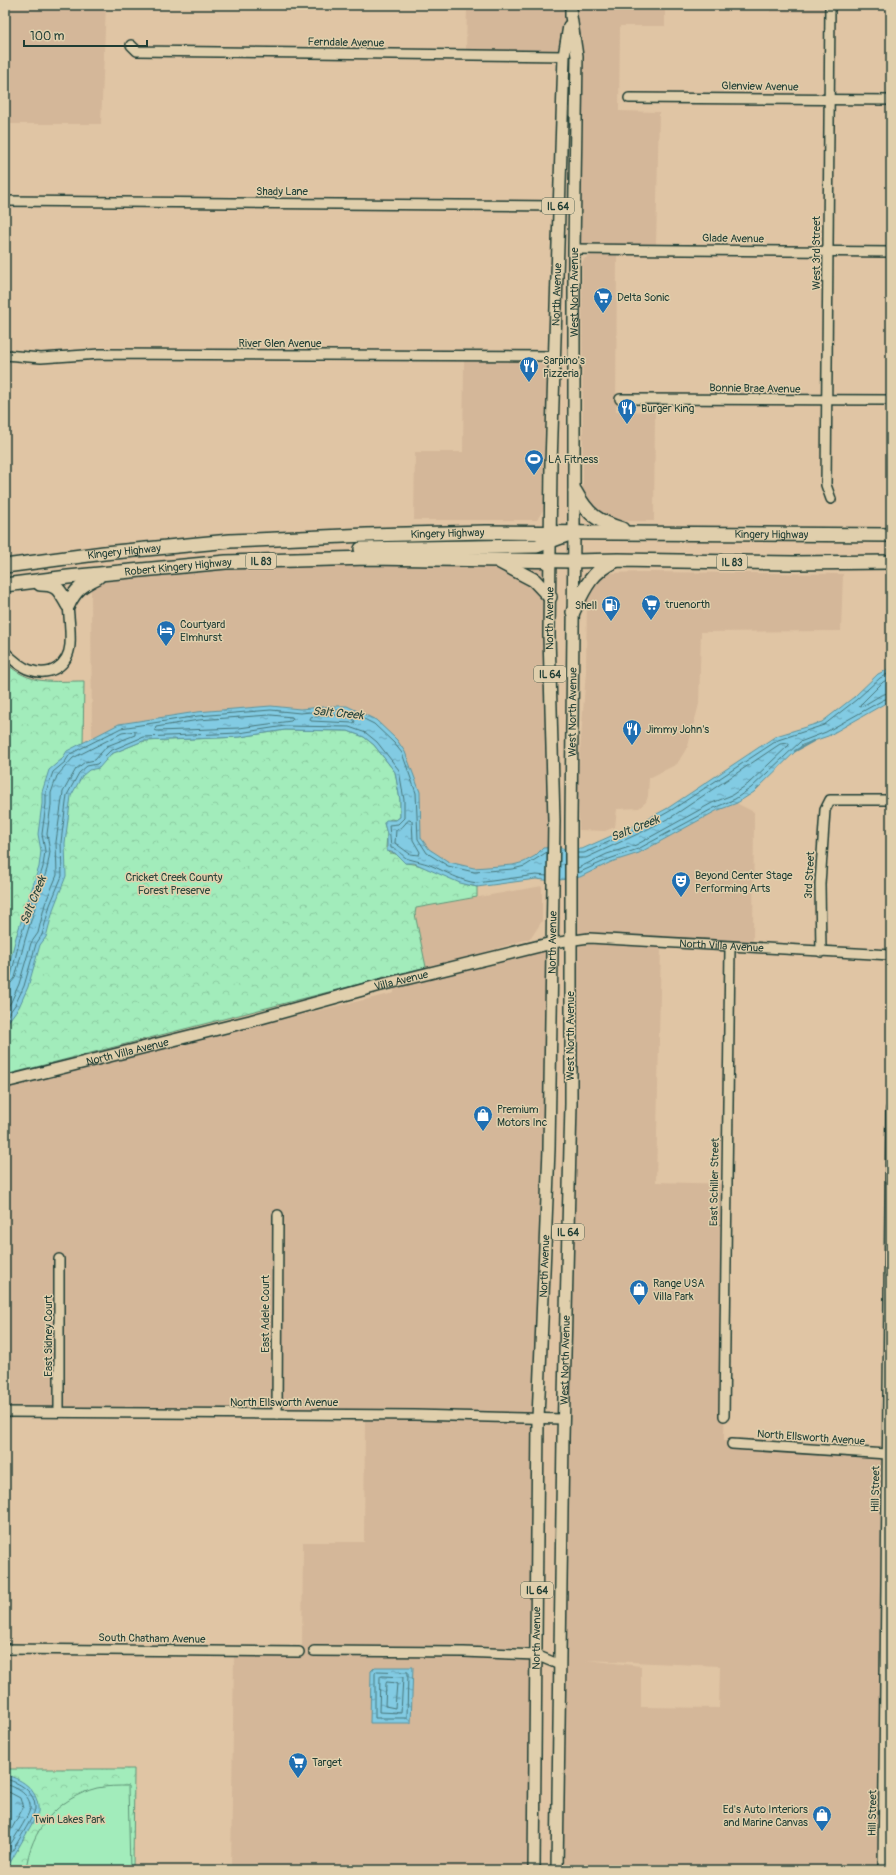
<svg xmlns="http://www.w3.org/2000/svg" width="896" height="1875" font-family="Pangolin,sans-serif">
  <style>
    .built { fill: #d4b799; fill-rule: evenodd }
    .forest { fill: url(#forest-crowns); stroke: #609478 }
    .pitch { fill: #a2ecbb; stroke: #609478 }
    .water { fill: url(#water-ripples); stroke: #5a929d }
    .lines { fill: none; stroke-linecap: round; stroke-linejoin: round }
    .shore { stroke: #47767a; stroke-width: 1 }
    .stream { stroke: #5a929d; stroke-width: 2.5 }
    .minor-casing { stroke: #1f3d34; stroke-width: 12 }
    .major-casing { stroke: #1f3d34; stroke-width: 14 }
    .highway-casing { stroke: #1f3d34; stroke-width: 16 }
    .minor { stroke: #e0cfac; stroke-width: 9 }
    .major { stroke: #e0cfac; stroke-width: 11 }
    .highway { stroke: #e0cfac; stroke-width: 13 }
    .labels { text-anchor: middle; stroke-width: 3; stroke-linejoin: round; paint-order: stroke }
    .shield { fill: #e0cfac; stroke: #596958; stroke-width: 1 }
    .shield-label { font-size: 10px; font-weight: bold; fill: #1f3d34 }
    .street-label { font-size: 11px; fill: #1f3d34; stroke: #e0cfac }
    .poi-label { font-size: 11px; fill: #1f3d34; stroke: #e0cfac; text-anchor: start }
    .park-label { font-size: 11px; fill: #26463b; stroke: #e0cfac }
    .water-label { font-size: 12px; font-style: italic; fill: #24443d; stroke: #e0cfac }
  </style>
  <defs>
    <pattern id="forest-crowns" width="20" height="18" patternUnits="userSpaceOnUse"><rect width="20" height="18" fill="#a2ecbb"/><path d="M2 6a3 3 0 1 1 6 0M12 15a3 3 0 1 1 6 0" fill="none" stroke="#8bcba1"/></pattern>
    <pattern id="water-ripples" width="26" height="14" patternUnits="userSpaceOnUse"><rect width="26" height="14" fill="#82cbe3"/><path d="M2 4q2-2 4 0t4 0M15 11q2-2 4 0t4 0" fill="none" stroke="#6aa6b9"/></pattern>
  </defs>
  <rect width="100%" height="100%" fill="#e0c5a4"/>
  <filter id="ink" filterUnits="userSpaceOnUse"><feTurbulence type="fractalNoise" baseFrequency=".025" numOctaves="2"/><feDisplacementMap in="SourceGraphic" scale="8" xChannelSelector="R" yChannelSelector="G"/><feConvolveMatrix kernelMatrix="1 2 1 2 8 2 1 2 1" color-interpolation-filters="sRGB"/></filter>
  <g filter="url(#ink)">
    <path class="built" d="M5,5h101l-5,119h-96z
      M467,5h102l-7,49 -96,-1z
      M577,5h88v21h-45l-1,85 40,1 -3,133 -78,-1z
      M770,5h63v7h-63z
      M593,254h24l-1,157 39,1 -1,109h-38l-19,-6 -14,-20 -1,-232 2,-4z
      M464,360l77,3 6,3 2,4 -4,55 -2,85 -6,10h-123l1,-68h48z
      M307,563l239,1 2,290 -16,9 -43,9 -34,-4 -35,-21 -66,-131 -262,31 -1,-162 14,-7z
      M648,572l195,2 -2,57 -140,1 -2,72 -11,42 -11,18 -28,14 -1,18 -2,6 -7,6 -22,1 -2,18 -10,4 -26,-1 -1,-50 8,-109 1,-73 2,-7 15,-18z
      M736,803l18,9 -1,133 -179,-10v-57l37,-16 28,-9 77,-42z
      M542,886v35l-11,17 -49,15 -56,14 -11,-53 1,-6z
      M587,941l74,4 -5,237 73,2 -5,257 166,15 1,-72v486h-331l13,-926zM587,1660l133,6 -1,42 -78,-1v-41z
      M549,946l-2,197 -11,273 -531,-7v-326l389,-90v-6l77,-21z
      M365,1418l170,3 -5,449h-299l3,-217 68,1 1,-112h61z"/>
    <path class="forest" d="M5,662c25,24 47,19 79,19l-1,63 28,10 32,-13 97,-4 45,-7 63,1 16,6 10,8 21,27 5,28v17l-4,3 -5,-1 -7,4 3,11 -1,14 4,5c7,0 11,4 15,10 26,1 46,20 72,24v10l-61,11 -1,6 11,53 -421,108z
      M5,1769h129l-1,101h-128z"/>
    <path class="pitch" d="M128,1786l2,84h-104c4,-40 32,-72 71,-82 10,-2 21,-2 31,-2z"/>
    <path class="water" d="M891,668v32l-63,36 -26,9 -48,47 -17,11 -21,8 -77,42 -28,9 -31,15 -27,4 -17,-2 -59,8 -17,-4 -46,-20h-9l-10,-10 -8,-2v-17l-3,-11 2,-3h10l4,-3v-17l-5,-28 -21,-27 -10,-8 -16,-6 -63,-1 -45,7 -97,4 -32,13 -12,14 -10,2 -7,6 -11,20 -6,47 1,33 -12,31 -8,30 -6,8 -12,42 -9,20 -14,19v-44l11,-45 23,-70 2,-16 -3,-17 4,-30v-12l7,-22 13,-11 5,-8 52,-27 78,-12 74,-6 29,3 34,-3h13l29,14 21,20 8,12 15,40 1,46 8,11 20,13 25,6 39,-3 11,-3 11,-6 8,-8 14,-1 10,2h15l56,-25 30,-16 108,-72 46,-14 32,-25 24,-23z
      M375,1667h38l-2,56h-41l1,-52z
      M5,1775c19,4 35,17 33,38l-32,57z"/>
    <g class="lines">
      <path class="shore" d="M891,678l-8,4 -24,24 2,1 20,-12 10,-3
        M271,715l21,2 1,2 -2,2 -52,7 -82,3 -2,-1 1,-3 43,-7z
        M334,715h11l9,5 1,2 -2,1 -42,-2 -1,-2 1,-2z
        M409,820l3,1 1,19 7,12 -1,3 -9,-1 -15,-11 1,-13 6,-3z
        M578,853h6l56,-25 30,-17 108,-71 46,-15 32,-25 24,-22 11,-6
        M578,858h8l56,-26 31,-16 107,-72 9,-1v2l-41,39 -16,11 -20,8 -76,42 -29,9 -29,14
        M578,873l31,-14 29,-10 76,-41 21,-9 16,-11 49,-46 26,-10 57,-32 8,-3
        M5,980l3,-1 3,-3 9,-38 23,-71 2,-16 -3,-17 4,-30v-12l7,-20 12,-10 5,-8 51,-26 77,-12 73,-6 29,3 34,-3h12l28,14 20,19 8,10 14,40 2,46 9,14 21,13 26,6 39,-3 12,-3 22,-14
        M5,985l6,-2 4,-5 10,-38 22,-71 3,-17 -3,-18 4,-29v-12l6,-17 16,-18 49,-25 13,-2v4l-28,11 -12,14 -10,2 -9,7 -13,23 -7,50 1,33 -12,29 -7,29 -7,10 -12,41 -8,18 -6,9
        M5,1019l10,-14 9,-19 12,-42 6,-9 8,-30 12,-29 -1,-34 6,-47 12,-22 8,-7 10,-2 13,-13 33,-14 96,-4 46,-7 64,1 17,6 11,9 22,28 5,30v18l-6,6 -9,1 2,23c8,1 9,6 15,10 1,1 20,5 24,7 17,7 30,16 47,18l59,-8 11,1
        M377,1671l31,1 -1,46h-32v-44z
        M382,1676l21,1 -2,36 -22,-1 1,-34z
        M387,1682l10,1 -2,25 -10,-2 1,-22z
        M5,1779c14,3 31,13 30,30 -1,8 -25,45 -30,54
        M5,1784c11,3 27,11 25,25 -2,9 -19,34 -25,44
        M5,1790l15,8 3,10 -18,33"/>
      <path class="stream" d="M795,751l18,-10"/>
      <defs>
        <g id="minor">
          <path d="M830,5l-4,480 5,14"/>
          <path d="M131,45l6,6 427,5"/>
          <path d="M629,98l262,2"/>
          <path d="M5,201l553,5"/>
          <path d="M574,249l317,3"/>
          <path d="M5,355l36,3 59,-4 455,2"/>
          <path d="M620,399l271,1"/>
          <path d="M5,652c7,7 15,15 25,18 20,7 38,-4 40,-25 1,-13 -1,-27 -2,-40"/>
          <path id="s1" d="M552,943l37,-5 302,17"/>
          <path d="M821,952l-1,-68 5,-74 5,-10h61"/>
          <path d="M59,1259v153"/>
          <path d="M5,1412l410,3 148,4"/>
          <path d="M277,1414l1,-199"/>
          <path d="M724,1416l6,-468"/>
          <path d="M732,1444l155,10"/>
          <path d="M5,1649l294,3"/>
          <path d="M314,1651l150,1 72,3 24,10"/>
          <path d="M883,1870l8,-761"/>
        </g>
        <g id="major">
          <path id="s2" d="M5,1082l245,-61 127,-35 175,-43"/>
          <path id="s3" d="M534,1870l4,-451 11,-270 5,-328 -5,-186 2,-171 13,-408 5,-30"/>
          <path id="s4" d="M557,1870l6,-432 8,-334v-283l3,-288v-284l3,-193 -6,-40v-11"/>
        </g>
        <g id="highway">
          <path d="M575,491c13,24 22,30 47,38"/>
          <path d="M361,549l176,-3 30,-11"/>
          <path d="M500,562l34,18 16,17"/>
          <path id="s5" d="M5,566l99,-13 126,-12 137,-6 119,-3 405,3"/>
          <path d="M40,584c18,0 19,6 28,21"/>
          <path id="s6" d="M5,585l63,-8 158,-15 143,-4 204,3 45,-1 175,3 98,-1"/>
          <path d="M68,605c7,-15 15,-21 30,-28"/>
          <path d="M573,612c10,-21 18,-41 42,-51"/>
        </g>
      </defs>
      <use href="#minor" class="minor-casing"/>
      <use href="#major" class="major-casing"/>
      <use href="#highway" class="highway-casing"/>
      <use href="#minor" class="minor"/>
      <use href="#major" class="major"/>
      <use href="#highway" class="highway"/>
    </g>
  </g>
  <defs>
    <symbol id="supermarket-pin" viewBox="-11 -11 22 30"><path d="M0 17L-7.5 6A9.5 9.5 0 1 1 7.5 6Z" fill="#1f6fb2" stroke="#e0cfac"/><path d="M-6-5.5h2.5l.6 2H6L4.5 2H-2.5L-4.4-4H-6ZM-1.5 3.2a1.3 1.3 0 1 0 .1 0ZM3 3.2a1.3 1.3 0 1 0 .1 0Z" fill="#fff"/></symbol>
    <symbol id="restaurant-pin" viewBox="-11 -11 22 30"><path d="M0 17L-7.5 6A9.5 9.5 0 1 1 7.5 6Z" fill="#1f6fb2" stroke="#e0cfac"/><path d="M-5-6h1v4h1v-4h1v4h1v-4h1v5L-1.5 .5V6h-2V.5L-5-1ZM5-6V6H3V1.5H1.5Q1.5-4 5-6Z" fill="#fff"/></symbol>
    <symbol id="stadium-pin" viewBox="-11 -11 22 30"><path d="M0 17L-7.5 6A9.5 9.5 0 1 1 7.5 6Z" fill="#1f6fb2" stroke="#e0cfac"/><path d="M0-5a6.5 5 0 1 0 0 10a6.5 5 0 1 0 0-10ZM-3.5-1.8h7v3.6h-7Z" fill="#fff"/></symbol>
    <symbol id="fuel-pin" viewBox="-11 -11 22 30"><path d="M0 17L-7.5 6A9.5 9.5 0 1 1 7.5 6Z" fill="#1f6fb2" stroke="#e0cfac"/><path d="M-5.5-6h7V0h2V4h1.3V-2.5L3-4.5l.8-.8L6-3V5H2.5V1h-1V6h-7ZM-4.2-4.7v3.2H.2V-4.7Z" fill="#fff"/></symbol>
    <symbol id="hotel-pin" viewBox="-11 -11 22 30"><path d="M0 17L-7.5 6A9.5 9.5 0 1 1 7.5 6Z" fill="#1f6fb2" stroke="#e0cfac"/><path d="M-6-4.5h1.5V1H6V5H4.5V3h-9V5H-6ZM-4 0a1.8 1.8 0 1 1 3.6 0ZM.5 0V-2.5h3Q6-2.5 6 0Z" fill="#fff"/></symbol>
    <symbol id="theatre-pin" viewBox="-11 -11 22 30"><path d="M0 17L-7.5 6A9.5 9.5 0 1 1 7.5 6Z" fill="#1f6fb2" stroke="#e0cfac"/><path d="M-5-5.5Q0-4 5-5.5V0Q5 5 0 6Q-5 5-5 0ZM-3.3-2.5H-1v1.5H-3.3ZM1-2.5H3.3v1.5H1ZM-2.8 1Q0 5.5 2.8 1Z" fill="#fff"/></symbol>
    <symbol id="shop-pin" viewBox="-11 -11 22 30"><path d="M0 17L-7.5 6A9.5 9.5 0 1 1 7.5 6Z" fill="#1f6fb2" stroke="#e0cfac"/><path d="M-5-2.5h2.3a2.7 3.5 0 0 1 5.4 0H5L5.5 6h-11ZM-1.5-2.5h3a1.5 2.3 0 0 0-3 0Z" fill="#fff"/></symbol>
  </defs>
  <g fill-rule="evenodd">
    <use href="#supermarket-pin" x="592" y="286" width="22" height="30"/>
    <use href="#restaurant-pin" x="518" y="355" width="22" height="30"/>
    <use href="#restaurant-pin" x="616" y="397" width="22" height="30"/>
    <use href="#stadium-pin" x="523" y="448" width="22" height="30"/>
    <use href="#supermarket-pin" x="640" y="593" width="22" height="30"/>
    <use href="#fuel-pin" x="600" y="594" width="22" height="30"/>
    <use href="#hotel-pin" x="155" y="619" width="22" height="30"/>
    <use href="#restaurant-pin" x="621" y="718" width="22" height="30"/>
    <use href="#theatre-pin" x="670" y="870" width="22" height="30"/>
    <use href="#shop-pin" x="472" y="1104" width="22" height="30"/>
    <use href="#shop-pin" x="628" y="1278" width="22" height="30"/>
    <use href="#supermarket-pin" x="287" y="1751" width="22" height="30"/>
    <use href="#shop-pin" x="811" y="1804" width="22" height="30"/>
  </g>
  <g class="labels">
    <g class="shield">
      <rect x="542" y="198" width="32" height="16" rx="3"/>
      <rect x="246" y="553" width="30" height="16" rx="3"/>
      <rect x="717" y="554" width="30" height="16" rx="3"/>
      <rect x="534" y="666" width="32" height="16" rx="3"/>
      <rect x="552" y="1224" width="32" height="16" rx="3"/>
      <rect x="521" y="1582" width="32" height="16" rx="3"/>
    </g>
    <g class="shield-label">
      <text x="558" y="210">IL 64</text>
      <text x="261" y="565">IL 83</text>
      <text x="732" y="566">IL 83</text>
      <text x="550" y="678">IL 64</text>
      <text x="568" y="1236">IL 64</text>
      <text x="537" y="1594">IL 64</text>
    </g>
    <g class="street-label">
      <text transform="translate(346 42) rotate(1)" y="4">Ferndale Avenue</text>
      <text transform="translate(760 86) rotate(1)" y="4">Glenview Avenue</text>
      <text x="282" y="195">Shady Lane</text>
      <text transform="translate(733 238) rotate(1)" y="4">Glade Avenue</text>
      <text transform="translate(816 253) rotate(-90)" y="4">West 3rd Street</text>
      <text dy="4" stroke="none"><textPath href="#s4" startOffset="1578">West North Avenue</textPath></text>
      <text dy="4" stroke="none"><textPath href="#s3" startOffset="1576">North Avenue</textPath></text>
      <text x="280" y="347">River Glen Avenue</text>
      <text transform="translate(755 388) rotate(1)" y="4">Bonnie Brae Avenue</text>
      <text dy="4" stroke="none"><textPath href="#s5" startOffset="444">Kingery Highway</textPath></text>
      <text dy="4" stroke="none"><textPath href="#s5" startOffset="768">Kingery Highway</textPath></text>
      <text dy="4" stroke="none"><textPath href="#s5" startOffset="120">Kingery Highway</textPath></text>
      <text dy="4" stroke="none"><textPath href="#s6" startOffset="174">Robert Kingery Highway</textPath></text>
      <text dy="4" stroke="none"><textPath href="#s3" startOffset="1252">North Avenue</textPath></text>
      <text dy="4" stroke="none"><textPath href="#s4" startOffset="1158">West North Avenue</textPath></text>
      <text transform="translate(809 875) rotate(-87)" y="4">3rd Street</text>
      <text dy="4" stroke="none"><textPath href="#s3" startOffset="928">North Avenue</textPath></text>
      <text dy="4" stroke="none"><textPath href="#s1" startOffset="170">North Villa Avenue</textPath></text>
      <text dy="4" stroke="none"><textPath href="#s2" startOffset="409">Villa Avenue</textPath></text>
      <text transform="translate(570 1036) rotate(-90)" y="4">West North Avenue</text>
      <text dy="4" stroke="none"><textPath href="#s2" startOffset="126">North Villa Avenue</textPath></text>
      <text transform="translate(714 1182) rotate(-89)" y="4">East Schiller Street</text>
      <text dy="4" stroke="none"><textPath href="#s3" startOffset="604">North Avenue</textPath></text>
      <text transform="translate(265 1314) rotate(-90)" y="4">East Adele Court</text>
      <text transform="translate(48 1336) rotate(-90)" y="4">East Sidney Court</text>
      <text dy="4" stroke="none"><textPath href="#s4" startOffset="510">West North Avenue</textPath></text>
      <text x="284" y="1406">North Ellsworth Avenue</text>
      <text transform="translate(811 1437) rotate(4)" y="4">North Ellsworth Avenue</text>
      <text transform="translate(875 1489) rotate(-89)" y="4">Hill Street</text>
      <text transform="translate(152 1638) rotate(1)" y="4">South Chatham Avenue</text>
      <text dy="4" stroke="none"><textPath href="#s3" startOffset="232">North Avenue</textPath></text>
      <text transform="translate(872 1813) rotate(-89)" y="4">Hill Street</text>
    </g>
    <g class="poi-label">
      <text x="617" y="301">Delta Sonic</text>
      <text x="543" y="364">Sarpino's<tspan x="543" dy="13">Pizzeria</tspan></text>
      <text x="641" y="412">Burger King</text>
      <text x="548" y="463">LA Fitness</text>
      <text x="665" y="608">truenorth</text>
      <text x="597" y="609" text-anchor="end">Shell</text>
      <text x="180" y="628">Courtyard<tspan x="180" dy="13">Elmhurst</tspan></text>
      <text x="646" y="733">Jimmy John's</text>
      <text x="695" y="879">Beyond Center Stage<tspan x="695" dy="13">Performing Arts</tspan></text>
      <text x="497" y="1113">Premium<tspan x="497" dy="13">Motors Inc</tspan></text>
      <text x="653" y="1287">Range USA<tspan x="653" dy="13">Villa Park</tspan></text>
      <text x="312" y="1766">Target</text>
      <text x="808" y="1813" text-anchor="end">Ed's Auto Interiors<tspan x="808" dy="13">and Marine Canvas</tspan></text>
    </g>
    <g class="park-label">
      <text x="174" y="881">Cricket Creek County<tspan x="174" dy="13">Forest Preserve</tspan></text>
      <text x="69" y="1823">Twin Lakes Park</text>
    </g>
    <g class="water-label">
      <text transform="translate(338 713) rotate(5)" y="4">Salt Creek</text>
      <text transform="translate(635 828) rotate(-22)" y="4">Salt Creek</text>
      <text transform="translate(33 900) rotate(-68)" y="4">Salt Creek</text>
    </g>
  </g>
  <rect width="896" height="1875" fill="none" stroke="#e0cfac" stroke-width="20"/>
  <rect x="10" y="10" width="876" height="1855" fill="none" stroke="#1f3d34" stroke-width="1.5" filter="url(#ink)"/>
  <path d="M24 40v6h123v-6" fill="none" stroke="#1f3d34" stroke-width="2"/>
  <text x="30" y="40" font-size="12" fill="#1f3d34" stroke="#e0cfac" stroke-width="3" paint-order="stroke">100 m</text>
</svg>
